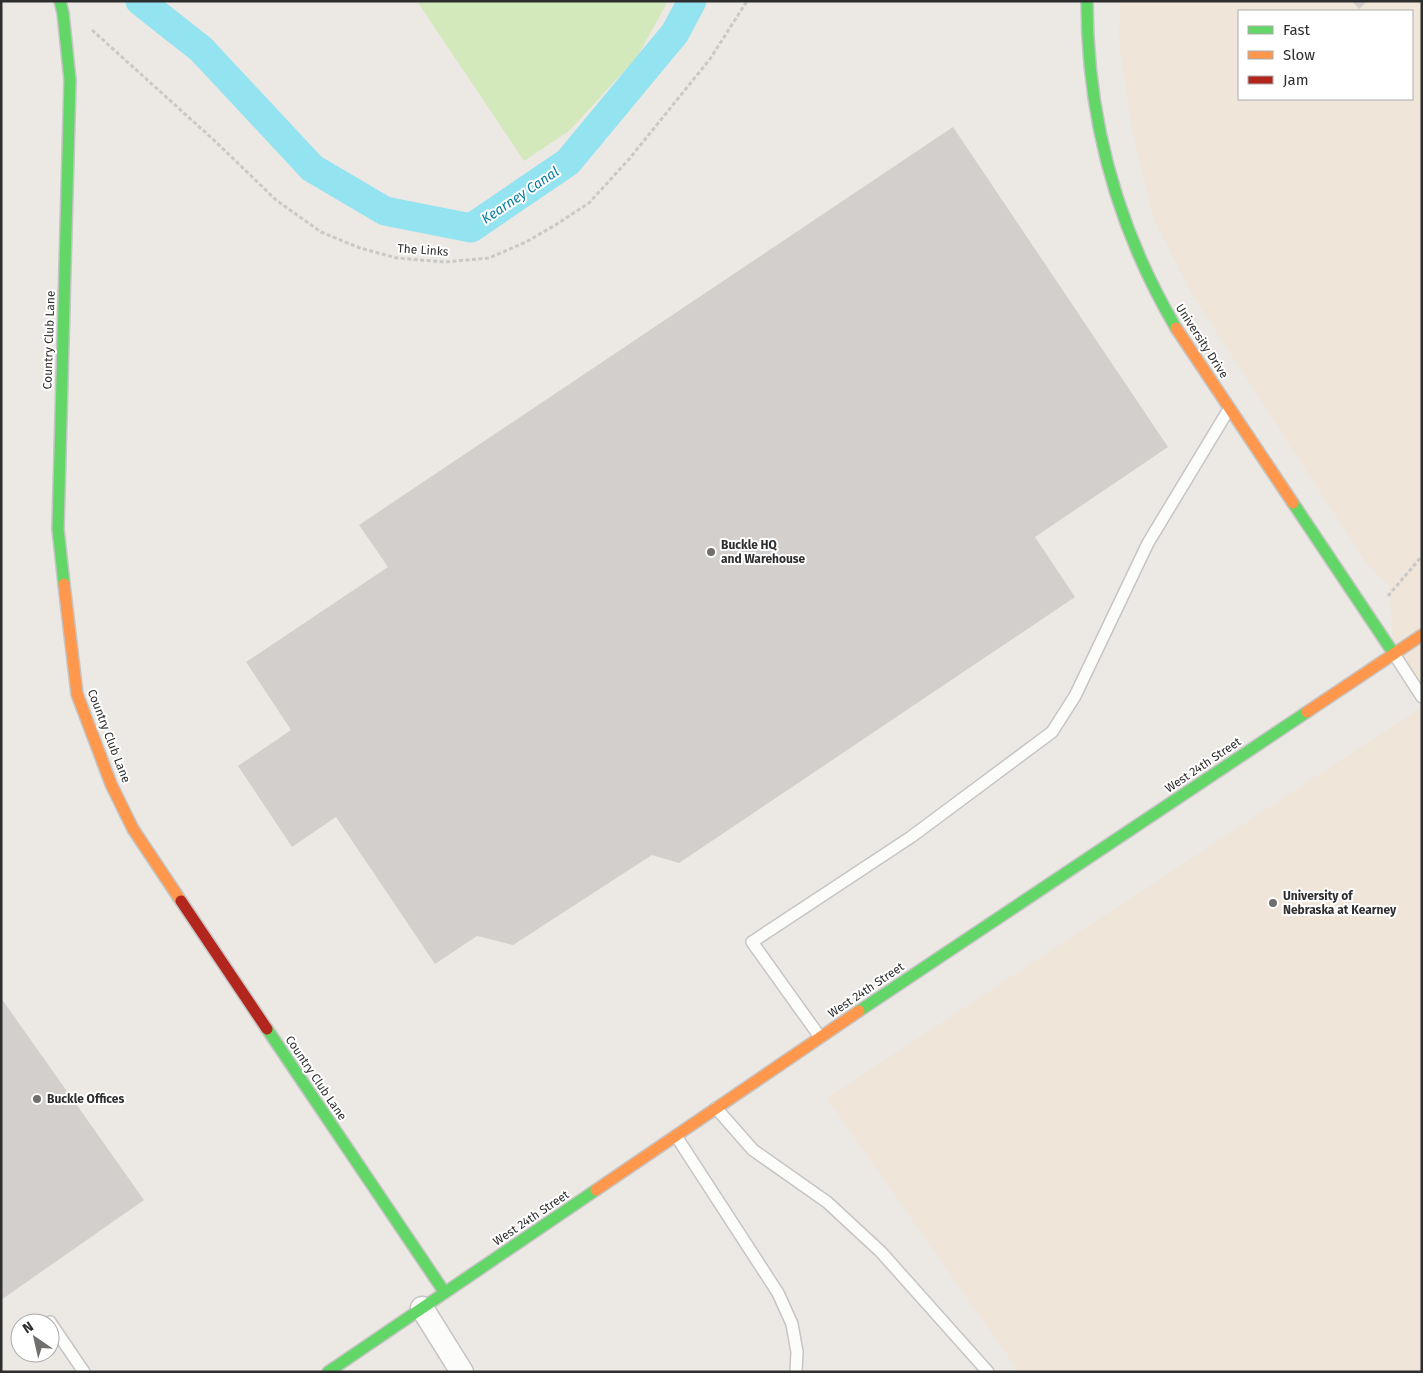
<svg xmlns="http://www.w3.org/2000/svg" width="1423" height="1373" font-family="'Fira Sans',sans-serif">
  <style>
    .education { fill: #efe5d8; fill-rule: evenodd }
    .green { fill: #d3e9bb }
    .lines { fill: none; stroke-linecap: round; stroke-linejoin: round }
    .canal { stroke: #94e3f1; stroke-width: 29 }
    .building { fill: #d2cfcd }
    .lane-casing { stroke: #c6c5c5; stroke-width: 14 }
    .street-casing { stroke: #c6c5c5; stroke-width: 25 }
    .fast-casing { stroke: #c6c5c5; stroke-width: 14 }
    .slow-casing { stroke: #c6c5c5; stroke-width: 14 }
    .jam-casing { stroke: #c6c5c5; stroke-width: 14 }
    .path { stroke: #c9c9c8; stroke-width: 3; stroke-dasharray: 4 2.5; stroke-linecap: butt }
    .lane { stroke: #fcfcfb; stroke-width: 11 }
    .street { stroke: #fcfcfb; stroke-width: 22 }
    .fast { stroke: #63d668; stroke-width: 11 }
    .slow { stroke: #ff974d; stroke-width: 11 }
    .jam { stroke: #b3261e; stroke-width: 11 }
    .poi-dot { fill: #706f6e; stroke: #fff; stroke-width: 2 }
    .labels { text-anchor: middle; stroke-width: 4; stroke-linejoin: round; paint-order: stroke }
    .street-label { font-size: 12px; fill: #2e2e2e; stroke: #fff }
    .poi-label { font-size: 12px; font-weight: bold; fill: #2e2e2e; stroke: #fff; text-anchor: start }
    .water-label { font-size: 14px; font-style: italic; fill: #077ea2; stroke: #fff }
  </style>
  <rect width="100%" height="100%" fill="#ece8e4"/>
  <path class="education" d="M1120,1h302v693l-28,-40 -5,-69 -22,-21 -175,-270 -39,-77 -21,-88 -13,-87zM1239,11h173v88h-173z
    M1422,707v665h-403l-192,-274z"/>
  <path class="green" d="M417,1h251l-31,56 -68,74 -45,30z"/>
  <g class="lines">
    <path class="canal" d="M140,1l61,48 111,119 73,43 86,17 97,-66 107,-129 17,-32"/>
  </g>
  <path class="building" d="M1352,1h15l-8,8z
    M953,127l215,320 -133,90 40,60 -396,266 -27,-8 -139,90 -36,-9 -42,28 -99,-147 -44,30 -54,-81 53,-36 -45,-68 142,-95 -29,-42z
    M1,998l143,202 -143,100z"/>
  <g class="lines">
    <defs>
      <path id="lane" d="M1394,654l28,43
        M820,1037l-68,-95 159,-105 141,-105 23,-36 73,-153 81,-134
        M716,1108l37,42 74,52 54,50 107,120
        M676,1136l102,157 14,31 5,28 -1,20
        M50,1322l34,50"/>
      <path id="street" d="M422,1308l40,64"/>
      <path id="fast" d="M60,1l3,12 7,67 -12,449 6,55
        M1087,1c0,118 29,225 89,327
        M1293,503l101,151
        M859,1011l448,-299
        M267,1029l178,264
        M328,1372l268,-182"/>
      <path id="slow" d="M1176,328l117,175
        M64,584l13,110 34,90 22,45 48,72
        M1307,712l115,-77
        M596,1190l263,-179"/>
      <path id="jam" d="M181,901l86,128"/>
    </defs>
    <use href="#lane" class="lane-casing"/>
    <use href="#street" class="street-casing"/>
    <use href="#fast" class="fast-casing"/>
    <use href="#slow" class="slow-casing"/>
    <use href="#jam" class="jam-casing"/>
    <path class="path" d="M92,30l124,112 60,58 45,32 39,16 37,10 48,4 44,-4 37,-16 31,-18 32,-21 41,-45 80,-99 37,-58
      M1388,596l34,-40"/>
    <use href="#lane" class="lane"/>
    <use href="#street" class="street"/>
    <use href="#fast" class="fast"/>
    <use href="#slow" class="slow"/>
    <use href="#jam" class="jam"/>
  </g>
  <g class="poi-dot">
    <circle cx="711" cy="552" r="5"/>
    <circle cx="1273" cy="903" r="5"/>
    <circle cx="37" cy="1099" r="5"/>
  </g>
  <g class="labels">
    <g class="street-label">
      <text transform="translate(423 250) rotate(4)" y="4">The Links</text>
      <text transform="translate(49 340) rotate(-88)" y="4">Country Club Lane</text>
      <text transform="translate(1202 341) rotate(57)" y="4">University Drive</text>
      <text transform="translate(109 736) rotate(69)" y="4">Country Club Lane</text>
      <text transform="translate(1203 765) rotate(-34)" y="4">West 24th Street</text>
      <text transform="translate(866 990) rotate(-34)" y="4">West 24th Street</text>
      <text transform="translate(316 1078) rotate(56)" y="4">Country Club Lane</text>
      <text transform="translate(531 1218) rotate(-34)" y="4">West 24th Street</text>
    </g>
    <g class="poi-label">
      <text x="721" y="549">Buckle HQ<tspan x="721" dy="14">and Warehouse</tspan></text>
      <text x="1283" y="900">University of<tspan x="1283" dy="14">Nebraska at Kearney</tspan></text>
      <text x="47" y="1103">Buckle Offices</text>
    </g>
    <g class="water-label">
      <text transform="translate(520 195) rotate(-34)" y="5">Kearney Canal</text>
    </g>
  </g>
  <rect width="1423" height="1373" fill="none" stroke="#2e2e2e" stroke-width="5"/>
  <rect x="1238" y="10" width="175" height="90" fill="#ffffff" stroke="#ababab"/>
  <rect x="1248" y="26" width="25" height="8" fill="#63d668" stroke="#ababab"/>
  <text x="1283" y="35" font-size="15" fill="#2e2e2e">Fast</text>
  <rect x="1248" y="51" width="25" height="8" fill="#ff974d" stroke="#ababab"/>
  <text x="1283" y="60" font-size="15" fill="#2e2e2e">Slow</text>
  <rect x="1248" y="76" width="25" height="8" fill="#b3261e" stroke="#ababab"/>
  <text x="1283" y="85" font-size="15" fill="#2e2e2e">Jam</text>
  <g transform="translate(35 1338) rotate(326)"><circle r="24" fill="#ffffff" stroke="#ababab"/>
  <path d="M0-4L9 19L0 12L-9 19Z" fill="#706f6e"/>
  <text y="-8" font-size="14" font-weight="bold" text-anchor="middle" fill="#2e2e2e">N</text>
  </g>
</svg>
